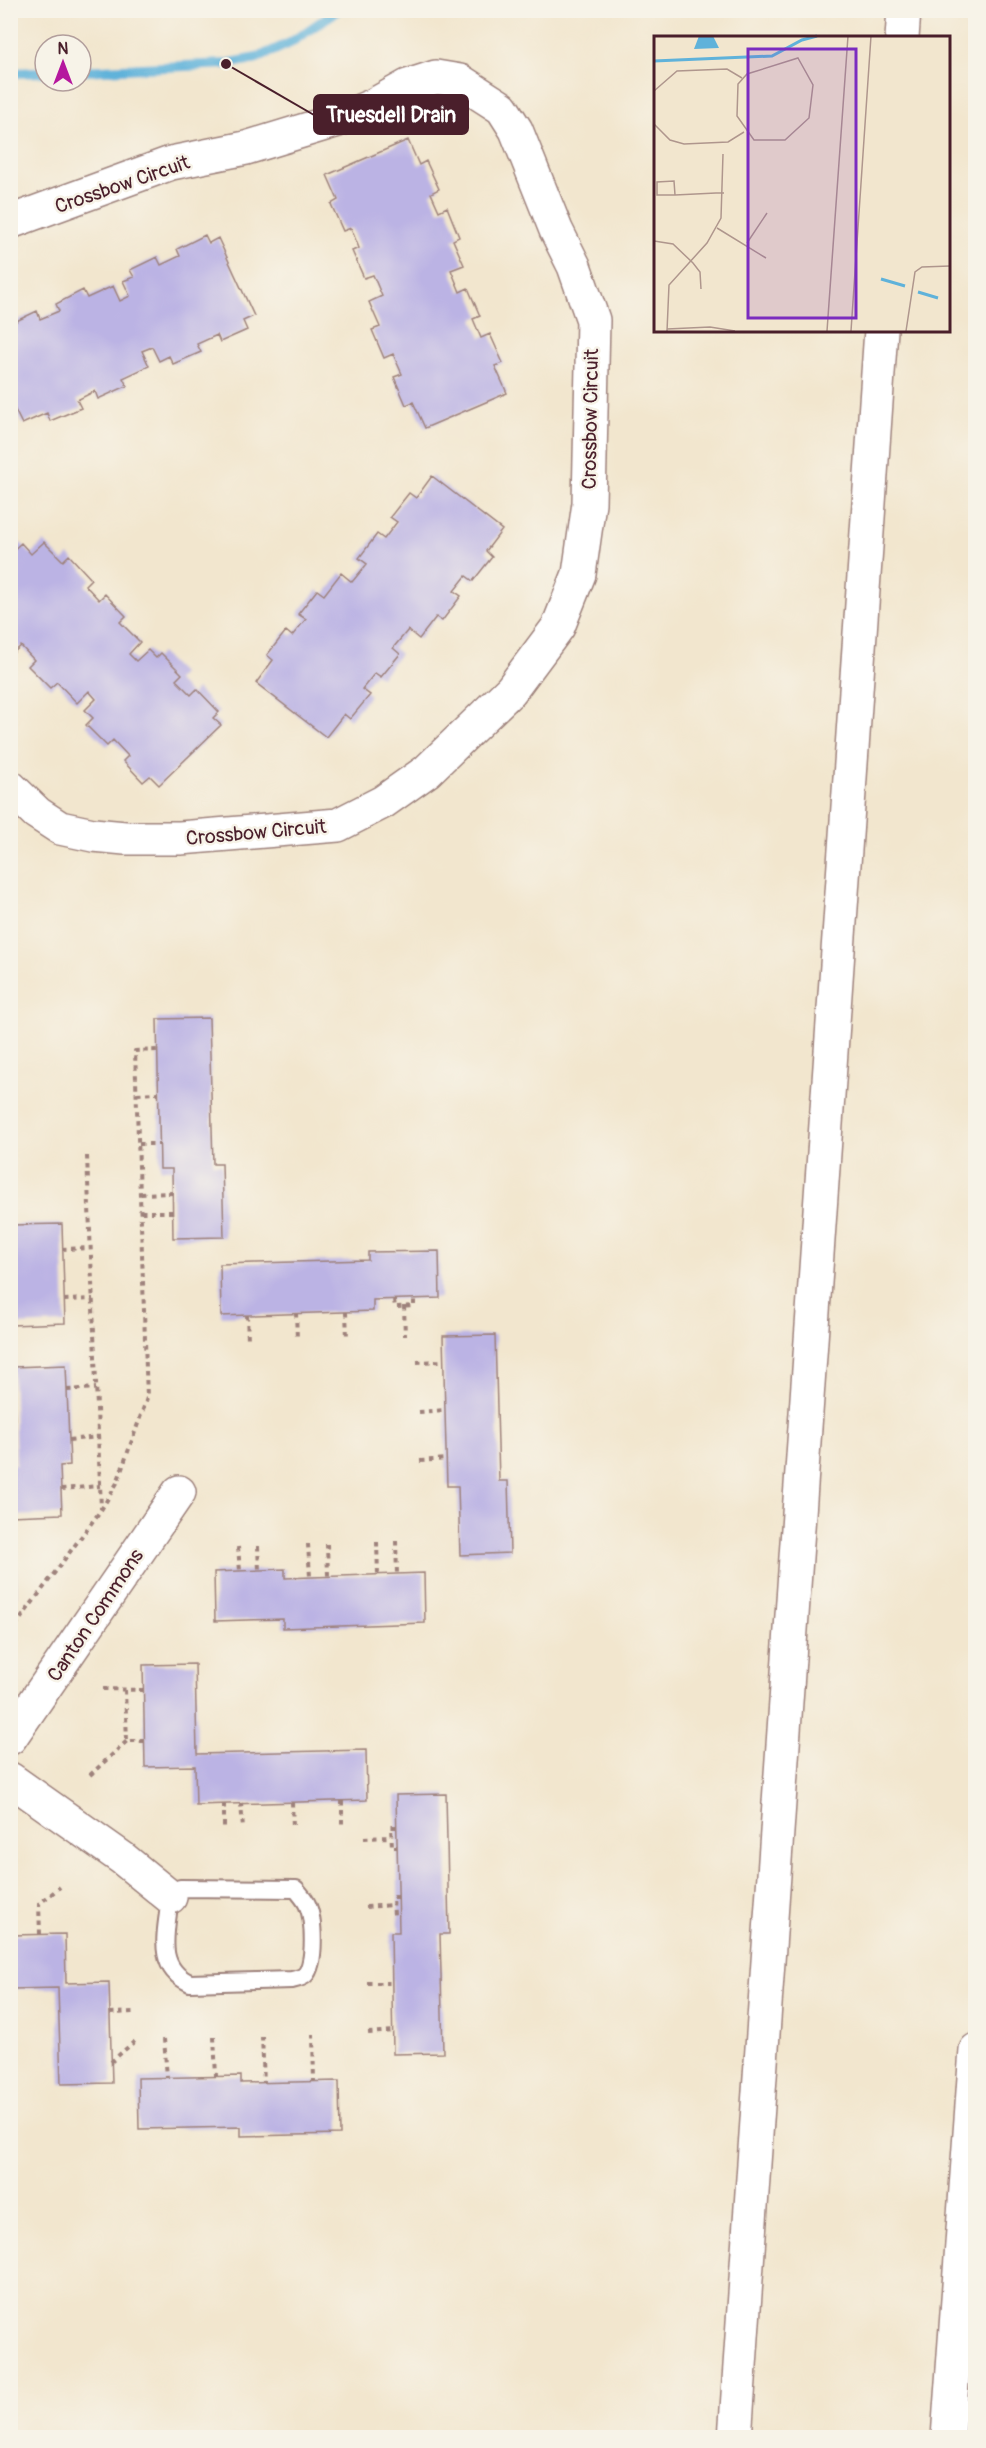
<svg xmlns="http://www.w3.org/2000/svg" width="986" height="2448" font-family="Pangolin,sans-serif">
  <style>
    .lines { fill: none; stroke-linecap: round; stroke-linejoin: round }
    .stream { stroke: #5fb2da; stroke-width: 10 }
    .building { fill: #bbb3e4 }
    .service-casing { stroke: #9e827c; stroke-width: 20 }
    .minor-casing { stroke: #9e827c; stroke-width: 36 }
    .motorway-casing { stroke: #9e827c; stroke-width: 36 }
    .path { stroke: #9e827c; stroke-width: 4; stroke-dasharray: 4.5 4.5; stroke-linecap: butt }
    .service { stroke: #fff; stroke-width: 16 }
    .minor { stroke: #fff; stroke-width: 33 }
    .motorway { stroke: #fff; stroke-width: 33 }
    .labels { text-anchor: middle; stroke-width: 5; stroke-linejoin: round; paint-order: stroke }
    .street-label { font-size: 20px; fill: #4a1f2b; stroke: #f7f3e8 }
    .inset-river { fill: none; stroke: #5fb2da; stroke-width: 3 }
    .inset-road { fill: none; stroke: #af968d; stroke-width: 1.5 }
    .view { fill: #7b2cbf; fill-opacity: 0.15; stroke: #7b2cbf; stroke-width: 3 }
    .inset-edge { fill: none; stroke: #4a1f2b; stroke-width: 3 }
    .leader { fill: none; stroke: #4a1f2b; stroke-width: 2 }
    .callout-dot { fill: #4a1f2b; stroke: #f7f3e8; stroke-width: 2 }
    .callout { fill: #4a1f2b; stroke: #4a1f2b; stroke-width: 2 }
    .callout-label { font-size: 21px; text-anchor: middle; font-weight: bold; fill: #fff }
  </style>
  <rect width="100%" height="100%" fill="#f7f3e8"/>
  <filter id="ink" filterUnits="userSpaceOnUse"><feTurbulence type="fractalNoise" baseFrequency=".0167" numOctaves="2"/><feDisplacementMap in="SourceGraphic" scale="12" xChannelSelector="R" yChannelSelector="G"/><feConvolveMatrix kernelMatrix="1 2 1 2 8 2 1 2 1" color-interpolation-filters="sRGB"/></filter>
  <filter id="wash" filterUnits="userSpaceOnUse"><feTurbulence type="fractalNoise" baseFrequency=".008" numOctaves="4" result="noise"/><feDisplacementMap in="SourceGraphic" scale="24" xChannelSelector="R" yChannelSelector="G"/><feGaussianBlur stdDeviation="1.35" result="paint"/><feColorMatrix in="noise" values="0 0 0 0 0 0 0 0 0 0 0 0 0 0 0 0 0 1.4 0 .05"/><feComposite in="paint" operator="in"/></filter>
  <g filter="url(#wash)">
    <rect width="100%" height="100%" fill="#f2e6ce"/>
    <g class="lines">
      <path class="stream" d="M81,71l145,-7 31,-6 33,-15 48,-33
        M10,73l35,-1"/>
    </g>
    <g id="blocks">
      <path class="building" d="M408,140l11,25 7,-4 13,28 -8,4 8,18 8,-4 12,30 -6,3 11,25 -13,5 9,22 8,-4 12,28 -7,3 8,19 9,-4 13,29 -8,3 12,27 -82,35 -12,-26 -7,3 -12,-28 8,-3 -9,-20 -9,4 -12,-28 8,-3 -11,-25 13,-6 -9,-21 -9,3 -12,-27 7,-3 -8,-20 -8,3 -12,-27 7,-4 -11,-25z
        M205,235l4,8 9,-5 36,78 -11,5 4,9 -27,12 -3,-7 -20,9 4,8 -28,12 -4,-8 -10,5 -7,-14 -10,4 7,15 -26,12 4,8 -29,13 -3,-8 -18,9 4,8 -31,13 -3,-8 -25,11 -8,-16 -4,2v-86l27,-13 3,8 19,-8 -3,-7 27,-14 4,8 26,-12 7,15 10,-5 -7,-15 11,-4 -4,-7 27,-13 4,8 19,-9 -3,-7z
        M432,476l70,54 -16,21 6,6 -19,24 -7,-5 -12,15 7,5 -19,25 -6,-4 -17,22 -11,-9 -15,18 7,6 -19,23 -6,-4 -13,16 8,6 -20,24 -6,-5 -18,23 -70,-54 17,-23 -6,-5 19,-24 6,5 14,-17 -8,-5 19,-24 7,5 17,-22 11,9 15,-18 -8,-6 18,-24 7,5 13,-17 -7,-5 19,-24 7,5z
        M44,542l19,19 6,-6 22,24 -6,6 14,15 6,-6 21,22 -6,6 20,20 -11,12 7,7 12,-11 8,8 5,-5 21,21 -6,6 15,15 6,-6 22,23 -6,6 8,7 -62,60 -9,-9 -7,6 -20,-21 5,-5 -15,-16 -6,6 -21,-21 7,-7 -8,-8 11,-11 -7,-8 -12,12 -20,-21 -7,6 -22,-22 6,-6 -13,-14 -7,6 -4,-4v-95l11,-10 10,11z
        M209,1018l4,146h9l2,73 -51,1 -1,-69h-12l-3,-150z
        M62,1224l3,99 -54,2 -1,-100z
        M439,1251l1,47 -67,2v11l-152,5 -1,-52 148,-4v-8z
        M495,1335l4,146h9l2,72 -50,2 -2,-69h-11l-4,-150z
        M66,1365l4,100 -10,1 2,48 -52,2v-51h6l-3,-98z
        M10,1544h6l1,52 -7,1z
        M285,1569v9l139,-5 1,50 -142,5v-9l-68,2 -1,-49z
        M195,1664l2,90 169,-4 1,50 -171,5 -1,-39 -50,1 -2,-102z
        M446,1794l3,140h-9l3,119 -50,1 -2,-122h8l-3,-137z
        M65,1934l1,49 43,-1 3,101 -51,1 -3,-96 -48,1v-54z
        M241,2076v7l98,-2 1,53 -99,2v-9l-102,2 -1,-51z"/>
    </g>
  </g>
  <g filter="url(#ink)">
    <use href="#blocks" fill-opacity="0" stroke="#9e827c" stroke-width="1.5"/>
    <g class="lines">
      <defs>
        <path id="service" d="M180,1888l116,1c4,5 8,9 11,15 7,14 9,60 -2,71 -3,3 -9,4 -13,5l-102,3c-36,-16 -23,-53 -20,-86z"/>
        <path id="minor" d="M10,222l161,-59 75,-15 92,-28 36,-15 34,-19 28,-9 24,4 42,27 14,22 40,100 18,36 19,54 -4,183 -10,71 -21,53 -47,63 -84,81 -44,31 -45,23 -158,13h-55l-32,-3 -33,-7 -23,-15 -27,-26
          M10,1738l169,-246
          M10,1779l112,79 48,39"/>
        <path id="motorway" d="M902,38l2,-28
          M735,2438l146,-2108
          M948,2438l28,-388"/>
      </defs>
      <use href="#service" class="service-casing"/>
      <use href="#minor" class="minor-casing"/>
      <use href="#motorway" class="motorway-casing"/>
      <path class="path" d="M137,1094l21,-1
        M139,1144h21
        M87,1156l14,353
        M141,1194l32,-1
        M141,1212h32
        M62,1249l29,-1
        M64,1300l29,-1
        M394,1300l1,7 19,-1v-7
        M404,1306l1,30
        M346,1312l1,26
        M296,1313l1,26
        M247,1315l1,25
        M417,1362l26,-1
        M67,1390l29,-2
        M419,1412l26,-2
        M69,1440l29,-3
        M420,1461l27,-2
        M61,1489l39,-3
        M396,1541l1,33
        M377,1542l1,33
        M308,1544l2,33
        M327,1544l1,32
        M258,1546l1,25
        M238,1547l2,24
        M10,1633l91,-123 16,-27 30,-85 -12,-347 22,-1
        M103,1689l40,1
        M125,1690l2,51
        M90,1775l37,-34h18
        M342,1801v25
        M292,1802l1,25
        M241,1803l2,26
        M224,1804v26
        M396,1827h-5l1,20h5
        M364,1838l27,-1
        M10,1851h1
        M398,1897h-5l1,18 5,-1
        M366,1907l27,-2
        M40,1934l-1,-30 21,-17
        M367,1983h25
        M110,2013l25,-1
        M368,2033l25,-2
        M313,2034l1,48
        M262,2036l2,47
        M214,2037l2,39
        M164,2039l3,38
        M111,2062l25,-22"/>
      <use href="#service" class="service"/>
      <use href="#minor" class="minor"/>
      <use href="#motorway" class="motorway"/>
    </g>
  </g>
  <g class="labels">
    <g class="street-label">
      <text transform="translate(122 184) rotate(-19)" y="7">Crossbow Circuit</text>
      <text transform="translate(590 419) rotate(-89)" y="7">Crossbow Circuit</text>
      <text transform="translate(256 832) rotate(-5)" y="7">Crossbow Circuit</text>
      <text transform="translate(95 1615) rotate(-56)" y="7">Canton Commons</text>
    </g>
  </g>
  <g transform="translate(654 36)">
    <rect width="296" height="296" fill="#f2e6ce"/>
    <path d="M45,0h14l6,12 -25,1z" fill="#5fb2da"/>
    <path class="inset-river" d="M0,25l118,-5 30,-16 15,-4M227,243l24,7M264,256l20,6"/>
    <path class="inset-road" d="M144,22l15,27 -4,33 -24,22h-31l-17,-24 1,-32 9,-10zM0,55l23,-20 50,-2 15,9M0,88l16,16 14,4 44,-2 16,-10M21,159l-1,-14 -17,1v13h18l41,-2h8M63,192l49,30M0,205l19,3 20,19 7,9 1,17M93,207l20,-30M13,293l43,-2 25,4M13,295l2,-46 38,-42 14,-25 2,-64M173,295l21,-295M197,295l20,-295M252,295l9,-59 7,-5 28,-1"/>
    <path class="view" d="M94,13h108v269h-108z"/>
    <rect width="296" height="296" class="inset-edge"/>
  </g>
  <path class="leader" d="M226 64L314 115"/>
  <circle class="callout-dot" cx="226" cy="64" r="6"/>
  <rect class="callout" x="314" y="95" width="154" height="39" rx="6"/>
  <g class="callout-label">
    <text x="391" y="122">Truesdell Drain</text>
  </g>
  <rect width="986" height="2448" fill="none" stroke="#f7f3e8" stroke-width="36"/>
  <g transform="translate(63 63)"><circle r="28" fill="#f7f3e8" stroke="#b29e9c" stroke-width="1.5"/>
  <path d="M0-4.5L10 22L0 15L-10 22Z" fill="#b5179e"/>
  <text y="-9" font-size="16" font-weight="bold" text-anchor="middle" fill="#4a1f2b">N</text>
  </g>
</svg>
